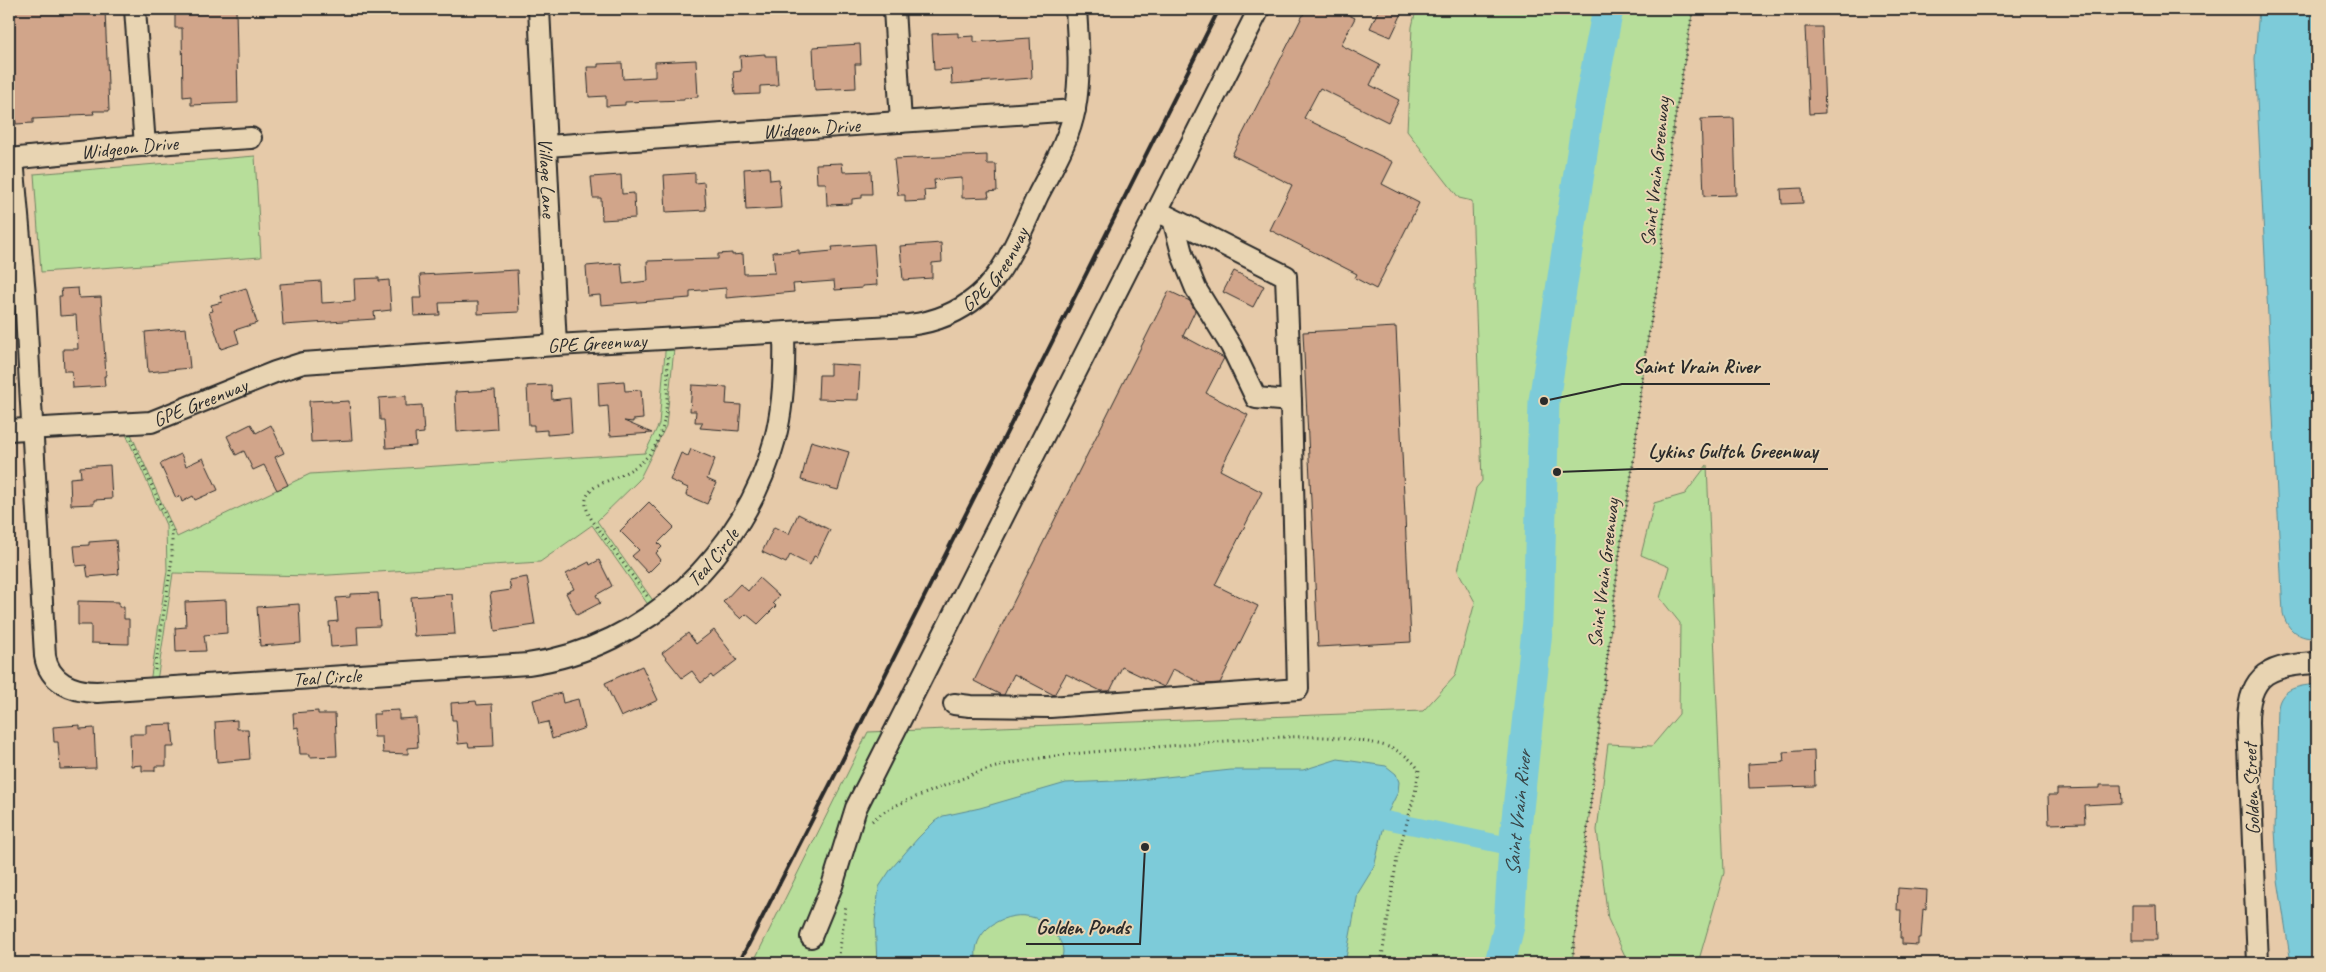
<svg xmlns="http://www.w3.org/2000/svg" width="2326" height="972" font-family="Caveat,sans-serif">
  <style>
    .green { fill: #b7de9a; stroke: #718462 }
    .water { fill: #7dcbd9; stroke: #5c8b93 }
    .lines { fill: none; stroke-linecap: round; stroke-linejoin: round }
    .canal { stroke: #7dcbd9; stroke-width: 18 }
    .river { stroke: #7dcbd9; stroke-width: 31 }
    .building { fill: #d1a58a; stroke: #2b2b2b }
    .minor-casing { stroke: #2b2b2b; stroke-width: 24 }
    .path { stroke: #2b2b2b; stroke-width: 3; stroke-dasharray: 1 4; stroke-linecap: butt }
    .minor { stroke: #e8d4b2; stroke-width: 20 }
    .rail { stroke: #2b2b2b; stroke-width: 4 }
    .labels { text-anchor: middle; stroke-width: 4; stroke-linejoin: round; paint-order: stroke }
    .street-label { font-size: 20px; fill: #2b2b2b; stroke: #e8d4b2 }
    .water-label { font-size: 21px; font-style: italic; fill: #374345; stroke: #e8d4b2 }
    .leader { fill: none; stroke: #2b2b2b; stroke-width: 2 }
    .callout-dot { fill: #2b2b2b; stroke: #e8d4b2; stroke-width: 2 }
    .callout-label { font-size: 21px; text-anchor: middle; font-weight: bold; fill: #2b2b2b; stroke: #e8d4b2; stroke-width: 4; stroke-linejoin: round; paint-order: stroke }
  </style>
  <rect width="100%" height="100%" fill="#e6caa9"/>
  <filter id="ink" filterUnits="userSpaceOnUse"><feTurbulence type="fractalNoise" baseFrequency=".02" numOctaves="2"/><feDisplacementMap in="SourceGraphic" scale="10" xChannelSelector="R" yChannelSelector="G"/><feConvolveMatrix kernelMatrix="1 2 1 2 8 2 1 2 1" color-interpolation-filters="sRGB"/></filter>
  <g filter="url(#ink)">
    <path class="green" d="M1416,9h277l-22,134 -12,133 -16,90 -9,92 -14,91 -48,414h-819l115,-231 555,-21 32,-35 20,-74 -17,-31 18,-83 6,-7 -10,-280 -13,-3 -52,-67 5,-104z
      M255,156l6,101 -220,15 -7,-98z
      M675,339l-9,87 -27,54 -42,41 62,88 -5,4 -62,-88 -52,37 -227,14 -140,-3 -17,115 -7,1 18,-118 -1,-46 -44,-100h5l50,112 133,-63 335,-21 14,-29 7,-84z
      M1707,465l17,408 -26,90h-73l1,-5 -18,-39 -11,-89 11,-86 44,2 27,-32 1,-91 -20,-25 9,-31 -28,-12 13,-52 31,-9z"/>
    <path class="water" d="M2259,9h58v629c-17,1 -30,-7 -34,-25l-28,-554z
      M2317,684v279h-26l-13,-83 -3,-50 3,-122c3,-21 22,-22 39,-24z
      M1338,759l48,7 10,8 3,8 -1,10 -11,22 -13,53 -16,26 -13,70h-286c7,-10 4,-19 -3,-28 -5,-7 -12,-15 -21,-17 -28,-10 -67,13 -58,45h-100l-2,-42 4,-34 12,-18 27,-31 17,-17 8,-5 37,-8 86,-25 72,-3 93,-10h72z"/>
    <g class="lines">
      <path class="canal" d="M1386,820l128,27"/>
      <path class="river" id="s1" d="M1500,963l9,-37 5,-79 24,-226 6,-220 46,-300 18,-92"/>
    </g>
    <path class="building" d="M9,9h96l4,102h-16l1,3 -22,1v2l-39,2v4l-17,1 -1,-16 -5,1 -1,-5z
      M190,9h46l2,94 -47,2v-9l-8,1 -1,-69h-7v-18z
      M1306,9h31l18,9 -14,27 39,20 -10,20 29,15 -11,22 -68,-34 -16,30 89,44 -11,22 37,19 -43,86 -21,-11 2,-4 -87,-44 22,-45 -60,-30z
      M1379,9h25l-13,28 -21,-9z
      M1805,27h17l3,86 -16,1z
      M958,33v4l16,-1v6l56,-4 2,40 -80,6 -1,-15 -17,1 -2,-36z
      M860,44l1,20h-6l1,24 -41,2 -2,-43z
      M765,54v2h11l2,29 -18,1v8l-25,1 -2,-23 8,-1 -1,-15z
      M696,60l2,37 -14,1v2l-59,2v3l-19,1v-10l-17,1 -2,-30h11v-3l24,-1 1,16 32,-2v-15z
      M1734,118l2,77 -32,1 -3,-77z
      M987,155v9h9l1,27 -9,1 1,5 -27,1v-20l-28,2 1,9 -11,1 1,11 -20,1v-7h-7l-4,-36z
      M842,163l1,9 28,-1 1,23h-10v4l-10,1v5l-25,1 -1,-22h-9l-1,-19z
      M769,167l1,13 9,-1 2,29 -35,2 -2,-41z
      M695,173v10l9,-1 2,28 -40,2 -2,-37z
      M621,175l1,19 12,-1 1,25 -33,2 -1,-22h-8l-2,-21z
      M1802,188l1,15 -21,1 -1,-15z
      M941,243l1,19 -10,1v15l-29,2 -3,-34z
      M874,244l3,41 -15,1v2l-27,2 -1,-9 -41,3 1,8 -68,6v-10l-36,3v7l-89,7 -1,-10 -12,1 -2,-30 35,-3 2,21 25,-3 -1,-20 71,-2v-5l14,-1v2l11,-1 1,20 31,-1 -2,-21 26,-2v4l34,-3 -1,-4z
      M517,270l2,42 -41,2v-12l-39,1 1,12 -26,1 -1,-18h9l-2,-23z
      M1234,271l30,15 -11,21 -30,-15z
      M379,278v3l10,-1 2,30 -17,2 1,7 -92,6 -3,-41 41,-3 1,22 33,-2 -1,-22z
      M78,288l1,10 22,-1 5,79h-2l1,10 -32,2 -1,-17h-8l-1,-22h15l-2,-34 -16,1 -1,-20h3l-1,-7z
      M246,288l11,35 -22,7 4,13 -18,6 -12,-37 4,-1 -2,-6 11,-3 -2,-6z
      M1169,291l21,10 5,10 -12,25 41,22 -18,35 42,22 -28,55 42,22 -47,93 43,21 -38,77 -17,1 -30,-15 -9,18 -42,-20 -12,24h-9l-35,-17 -12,21 -40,-21 -10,21h-3l-27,-14z
      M1396,327l15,315 -93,5 -15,-315z
      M186,328l4,40 -42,4 -3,-40z
      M830,364l30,2 -2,34 -40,-1 1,-24h11z
      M624,381l1,10 16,-1 2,29 -10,1v2l-9,-1 28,12 -42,3 -2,-30 -9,1 -1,-24z
      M551,385l1,15 18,-2 2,35 -25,2v-5l-13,1v-6h-5l-2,-39z
      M692,385l35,2 -1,17 15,1 -2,26 -39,-3 3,-6h-8l1,-11h-6z
      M495,390l2,39 -40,3 -2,-40z
      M406,396v10l16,-1 2,28 -9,1 1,12 -30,2 -2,-28h-4l-1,-22z
      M331,400v2l18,-1 3,39 -41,2 -2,-41z
      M251,424l5,9 15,-8 13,28 -9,4 13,28 -11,5 -13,-25 -11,5 -9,-19 -8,4 -9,-19z
      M811,441l38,11 -11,38 -37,-10z
      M691,449l24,10 -8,20 9,4 -9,21 -21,-9 2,-7 -18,-8 11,-27 7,3z
      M181,454l5,12 17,-8 15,32 -23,10 -2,-4 -11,6 -2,-6 -4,2 -16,-34z
      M110,465l2,34 -18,1v4l-23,1 -1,-27 11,-1 -1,-10z
      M649,502l25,25 -16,16 4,4 -6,6 5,7 -13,13 -16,-17 7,-6 -19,-19z
      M798,514l32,16 -13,27 -3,-1 -4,9 -20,-10 -4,8 -24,-11 12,-25 15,7z
      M116,540l3,34 -31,3 -2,-12 -10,1 -2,-20 15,-1v-3z
      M599,560l13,26 -16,9 4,8 -23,12 -11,-22 8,-4 -8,-15 23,-12 1,3z
      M527,577l8,48 -40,6 -5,-38 21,-3 -2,-10z
      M759,578l20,18 -6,7 3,3 -18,18 -12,-10 -5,5 -18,-17 17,-18 8,7z
      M378,593l2,33 -23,1 1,18 -27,2 -2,-25 9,-1 -2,-23 14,-1v-3z
      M452,594l3,40 -41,2 -3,-39z
      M226,600l1,33 -23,2 2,16 -30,1 -1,-24 11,-1 -1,-25z
      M78,601l41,1v5h5v12h5v25l-38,-1v-18h-13z
      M299,604l2,39 -41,3 -3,-39z
      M714,630l23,30 -24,18 -2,-3 -10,8 -9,-12 -10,7 -20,-25 26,-20 8,11z
      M642,666l16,34 -37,17 -16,-34z
      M561,693l2,10 15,-4 7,29 -33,11 -4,-17 -9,2 -6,-24z
      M476,701l1,4 15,-1 2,42 -25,1 -1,-4 -10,1 -2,-24h-4l-1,-17z
      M399,710v9l17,-1 2,29 -10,1v6l-25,-1 -1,-16h-8l-1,-23h7v-3z
      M318,711v3h17l2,42 -27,1v-3h-10l-2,-27 -4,1 -1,-15z
      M237,720v9h11l2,30 -33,3 -2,-40z
      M172,724l2,23h-8v19h-11v5h-13v-6l-11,1 -1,-32h16v-9z
      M80,725v4l14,-1 2,40 -36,1 -2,-27h-4l-1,-15z
      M1814,750l1,36 -66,2 -1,-24 36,-2 -1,-10z
      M2100,785h21l1,18 -38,2 1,18 -36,1 -1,-29h9v-6l43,-1z
      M1898,888l29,2 -1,20 -3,-1 -2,29h-3v7l-16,-1v-6h-2l1,-28h-4z
      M2132,905h24l1,35h-25z"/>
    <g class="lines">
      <defs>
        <g id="minor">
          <path d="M135,9l10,137"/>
          <path id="s2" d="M539,9l17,336"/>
          <path d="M894,9l7,113"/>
          <path id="s3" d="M547,146l528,-36"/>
          <path id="s4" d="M9,159l161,-16 81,-5"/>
          <path id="s5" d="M13,159l12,136 20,361c4,26 28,36 52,36l431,-28c118,-16 217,-111 247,-225 9,-35 10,-70 9,-106"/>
          <path d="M1157,211l16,8 113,57 5,125 -35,-3 -25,-52 -35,-57 -13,-32 -10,-38"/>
          <path id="s6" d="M9,430l142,-8 124,-50 28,-9 253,-18 353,-20c26,-3 49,-12 69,-29 29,-25 44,-67 60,-101 14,-27 32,-57 37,-87 6,-32 3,-67 1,-99"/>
          <path d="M954,704l16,2 80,1 248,-18 -7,-288"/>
          <path d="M811,937l21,-51 24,-78 403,-799"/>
          <path d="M2258,963l-10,-240c0,-51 24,-58 69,-60"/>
        </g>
      </defs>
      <use href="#minor" class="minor-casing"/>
      <path class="path" d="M131,439l41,92v28l-17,111
        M647,596l-55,-76c-8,-13 -10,-24 4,-34 17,-8 38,-15 50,-28 25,-25 21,-71 22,-103
        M872,821c17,-15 37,-21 57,-29 25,-10 49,-21 75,-27 57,-13 119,-15 177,-20 65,-5 137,-16 201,0 15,4 28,12 37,25l-4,23 -18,65 -16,105
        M838,963l8,-59
        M1572,963l48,-414 14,-91 9,-92 16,-90 12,-133 22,-134"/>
      <use href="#minor" class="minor"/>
      <path class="rail" d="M739,963l101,-198 379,-756"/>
    </g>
  </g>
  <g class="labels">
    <g class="street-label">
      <text dy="7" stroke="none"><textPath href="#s3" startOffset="265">Widgeon Drive</textPath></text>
      <text dy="7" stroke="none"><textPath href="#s4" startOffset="121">Widgeon Drive</textPath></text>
      <text transform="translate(1655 172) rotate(-84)" y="7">Saint Vrain Greenway</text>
      <text dy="7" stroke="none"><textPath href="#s2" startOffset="169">Village Lane</textPath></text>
      <text dy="7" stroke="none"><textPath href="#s6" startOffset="1020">GPE Greenway</textPath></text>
      <text dy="7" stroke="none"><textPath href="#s6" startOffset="600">GPE Greenway</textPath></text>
      <text dy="7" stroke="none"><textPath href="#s6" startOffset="195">GPE Greenway</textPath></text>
      <text dy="7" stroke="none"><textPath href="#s5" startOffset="1218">Teal Circle</textPath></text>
      <text transform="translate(1603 573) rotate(-83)" y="7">Saint Vrain Greenway</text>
      <text dy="7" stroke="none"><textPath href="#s5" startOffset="798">Teal Circle</textPath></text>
      <text transform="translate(2251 789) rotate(-92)" y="7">Golden Street</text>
    </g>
    <g class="water-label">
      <text dy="7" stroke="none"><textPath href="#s1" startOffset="151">Saint Vrain River</textPath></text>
    </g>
  </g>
  <path class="leader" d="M1544 401L1622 384H1770M1557 472L1638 469H1828M1145 847L1140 944H1026"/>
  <g class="callout-dot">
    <circle cx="1544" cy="401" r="5"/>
    <circle cx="1557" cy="472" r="5"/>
    <circle cx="1145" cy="847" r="5"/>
  </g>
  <g class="callout-label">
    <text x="1696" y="373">Saint Vrain River</text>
    <text x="1733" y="458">Lykins Gultch Greenway</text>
    <text x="1083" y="934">Golden Ponds</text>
  </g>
  <rect width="2326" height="972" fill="none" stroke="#e8d4b2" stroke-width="30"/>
  <rect x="15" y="15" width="2296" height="942" fill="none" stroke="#2b2b2b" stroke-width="2" filter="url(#ink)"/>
</svg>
